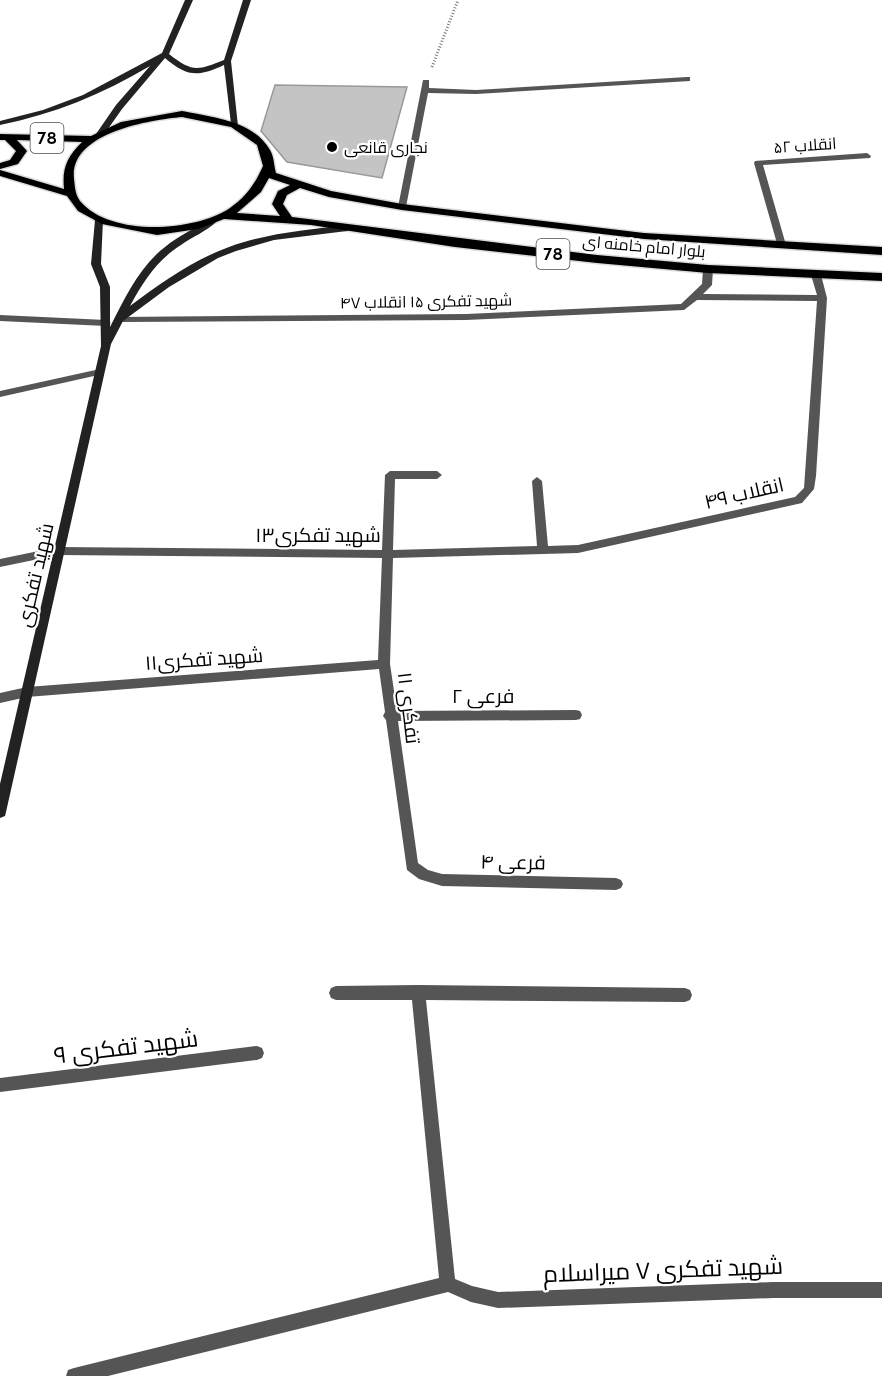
<svg xmlns="http://www.w3.org/2000/svg" width="882" height="1376" font-family="Cabin,Cairo,sans-serif">
  <style>
    .building { fill: #c4c4c4; stroke: #999; stroke-width: 1.5 }
    .lines { fill: none; stroke-linecap: round; stroke-linejoin: round }
    .primary-casing { stroke: #dbdbdb; stroke-width: 3 }
    .path { stroke: #777; stroke-width: 3; stroke-dasharray: 1 2; stroke-linecap: butt }
    .street { fill: #555; fill-rule: evenodd }
    .secondary { fill: #222; fill-rule: evenodd }
    .primary { fill: #000; fill-rule: evenodd }
    .poi-dot { fill: #000; stroke: #fff; stroke-width: 2 }
    .labels { text-anchor: middle; stroke-width: 4.5; stroke-linejoin: round; paint-order: stroke }
    .far-street-label { font-size: 16px; fill: #000; stroke: #fff }
    .far-poi-label { font-size: 16px; fill: #000; stroke: #fff; text-anchor: start }
    .shield { fill: #fff; stroke: #4c4c4c; stroke-width: 1.5 }
    .shield-label { font-size: 18px; font-weight: bold; fill: #000 }
    .street-label { font-size: 20px; fill: #000; stroke: #fff }
    .near-street-label { font-size: 24px; fill: #000; stroke: #fff }
  </style>
  <rect width="100%" height="100%" fill="#fff"/>
  <path class="building" d="M275,85l132,2 -25,91 -95,-16 -26,-31z"/>
  <g class="lines">
    <defs>
      <path id="primary" d="M182,111c30,6 72,10 88,39 4,6 4,16 6,23l55,18 71,13 242,29 238,14v8l-238,-16 -242,-29 -73,-13 -29,-9 -13,7 -4,9 9,13 305,38 111,10 174,8v8l-174,-8 -111,-10 -142,-16 -144,-22 -87,-6 -26,10 -41,6 -55,-11 -24,-13 -11,-15 -67,-20v-6l64,19c-2,-21 3,-32 18,-47l-65,-2 10,11 -9,13 -18,5v-6l10,-3 6,-9 -11,-11h-5v-6l91,2 30,-14zM182,117l49,10 26,18 6,21c-8,18 -17,31 -33,42 -36,24 -120,29 -150,-7 -5,-7 -5,-14 -6,-22 -5,-46 75,-59 108,-62zM269,178l21,7 -12,6 -6,13 8,12 -43,-3 24,-21z"/>
    </defs>
    <use href="#primary" class="primary-casing"/>
    <path class="path" d="M432,67l26,-67"/>
    <path class="street" d="M687,77h3v4l-214,13 -48,-1 -22,114 -4,3 -4,-3 25,-127h6v8l47,2z
      M867,153l4,3 -1,2 -107,7 23,80 -5,3 -3,-1 -24,-84 1,-2z
      M708,266l5,3 -1,16 -9,9 114,1 -6,-20 5,-3 5,3 6,23 -11,178 -2,13 -12,14 -224,50 -185,5 -3,106 7,47 179,-1 4,1 2,4 -2,4 -4,1 -178,1 20,142 10,7 14,4 174,4 5,2 2,4 -2,4 -5,2 -174,-4 -23,-7 -12,-9 -21,-150 -3,-4 2,-4 -6,-43 -352,28 -27,6v-10l27,-6 351,-27 4,-102 -324,-3 -58,12v-8l58,-12 324,3 3,-75 5,-4h47l5,4 -5,4h-42l-2,71 144,-4 -5,-65 5,-4 5,4 6,65 30,-1 217,-48 9,-9 13,-187 -120,-1 -13,10 -218,10 -346,2 -5,-3 2,-2 349,-3 215,-10 21,-20 1,-15z
      M0,315l106,5 5,3 -5,3 -106,-5z
      M100,369l3,1v4l-103,23v-6z
      M418,985l267,3 5,2 2,5 -2,5 -5,2 -259,-2 29,279 17,7 26,6 275,-10h109v16h-109l-275,10 -27,-6 -23,-10 -340,84h-42l2,-6 6,-2 365,-90 -27,-278h-76l-5,-2 -2,-5 2,-5 5,-2z
      M257,1046l5,2 2,5 -2,5 -5,2 -257,32v-14z"/>
    <path class="secondary" d="M185,0h8l-24,54c23,18 28,17 55,6l19,-60h8l-20,61 7,65 -7,-2 -7,-59c-26,12 -37,12 -59,-7l-43,51 -19,27 -7,-2 20,-29 34,-39c-47,28 -96,48 -150,59v-4l43,-11 40,-15 79,-42z
      M99,217l4,3 -2,44 9,23v40c15,-29 29,-60 55,-80 13,-11 29,-18 44,-27h6l1,2c-9,9 -24,15 -35,23 -24,15 -38,37 -51,61 31,-23 63,-46 99,-59 38,-14 78,-17 118,-22l4,3 -4,3 -73,9 -38,11 -18,7 -49,29 -46,34 -12,23 -105,468 -1,4 -5,2v-34l101,-438 -1,-59 -9,-23 4,-44z"/>
    <use href="#primary" class="primary"/>
  </g>
  <circle class="poi-dot" cx="332" cy="147" r="6"/>
  <g class="labels">
    <g class="far-street-label">
      <text transform="translate(805 145) rotate(-4)" y="6">انقلاب ۵۲</text>
      <text transform="translate(644 246) rotate(5)" y="6">بلوار امام خامنه ای</text>
      <text transform="translate(426 301) rotate(-1)" y="6">شهید تفکری ۱۵ انقلاب ۴۷</text>
    </g>
    <g class="far-poi-label">
      <text x="344" y="153">نجاری قانعی</text>
    </g>
    <g class="shield">
      <rect x="30.5" y="123" width="33" height="30" rx="4.5"/>
      <rect x="536.5" y="239" width="33" height="30" rx="4.5"/>
    </g>
    <g class="shield-label">
      <text x="47" y="144">78</text>
      <text x="553" y="260">78</text>
    </g>
    <g class="street-label">
      <text transform="translate(744 493) rotate(-13)" y="7">انقلاب ۴۹</text>
      <text x="318" y="542">شهید تفکری۱۳</text>
      <text transform="translate(35 575) rotate(-77)" y="7">شهید تفکری</text>
      <text transform="translate(204 659) rotate(-4)" y="7">شهید تفکری۱۱</text>
      <text x="483" y="703">فرعی ۲</text>
      <text transform="translate(409 708) rotate(83)" y="7">تفکری ۱۱</text>
      <text transform="translate(513 862) rotate(1)" y="7">فرعی ۴</text>
    </g>
    <g class="near-street-label">
      <text transform="translate(126 1047) rotate(-7)" y="8">شهید تفکری ۹</text>
      <text transform="translate(663 1270) rotate(-2)" y="8">شهید تفکری ۷ میراسلام</text>
    </g>
  </g>
</svg>
